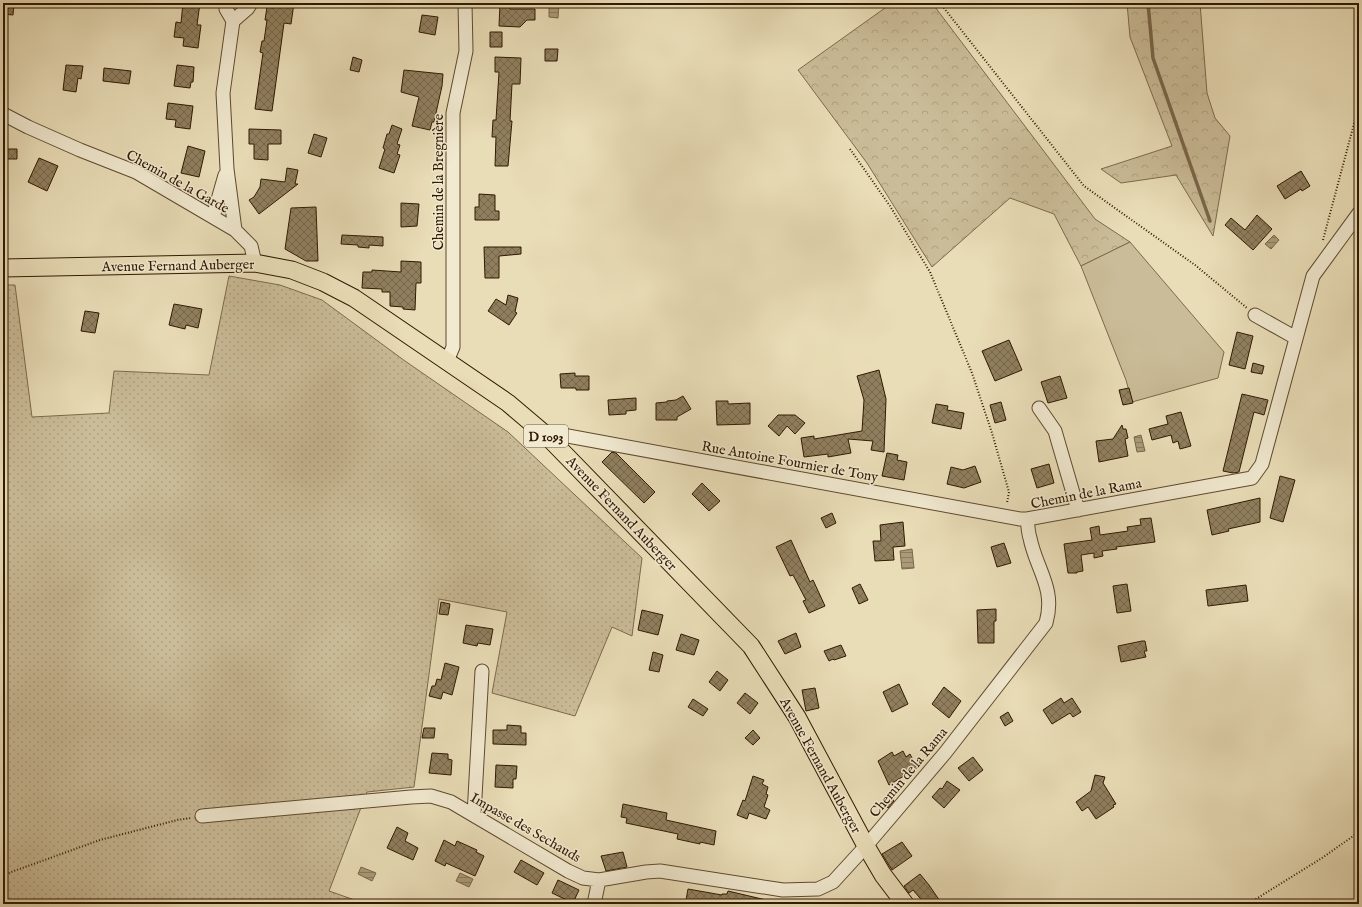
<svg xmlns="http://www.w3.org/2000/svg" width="1362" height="907" font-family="'IM FELL English',serif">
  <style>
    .grass { fill: url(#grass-dots); stroke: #7d6a4c }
    .forest { fill: url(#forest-crowns); stroke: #7d6a4c }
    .garden { fill: #cabc98; stroke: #7d6a4c }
    .water { fill: url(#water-rules); stroke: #796649 }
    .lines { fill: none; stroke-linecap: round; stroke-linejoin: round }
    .stream { stroke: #796649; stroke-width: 3.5 }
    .building { fill: url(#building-cross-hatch); stroke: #301900 }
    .minor-casing { stroke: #5e4a2e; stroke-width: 15 }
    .major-casing { stroke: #301900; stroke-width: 19 }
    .path { stroke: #301900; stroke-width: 2; stroke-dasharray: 1 2; stroke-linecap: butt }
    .minor { stroke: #f1e9d0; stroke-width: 13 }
    .major { stroke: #e9ddb7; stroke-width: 17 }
    .labels { text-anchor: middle; stroke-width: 3; stroke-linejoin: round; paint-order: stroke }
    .shield { fill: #f1e9d0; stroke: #6a573e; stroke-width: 1 }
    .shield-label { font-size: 13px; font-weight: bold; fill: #301900 }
    .street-label { font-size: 14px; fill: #301900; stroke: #f1e9d0 }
  </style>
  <defs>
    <pattern id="grass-dots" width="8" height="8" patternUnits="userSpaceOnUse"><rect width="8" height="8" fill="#cabc98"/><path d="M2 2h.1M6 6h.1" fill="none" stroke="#aea181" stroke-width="1.8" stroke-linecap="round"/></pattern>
    <pattern id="forest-crowns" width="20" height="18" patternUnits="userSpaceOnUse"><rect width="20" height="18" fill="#cabc98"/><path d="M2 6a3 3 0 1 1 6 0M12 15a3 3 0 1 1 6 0" fill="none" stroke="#aea181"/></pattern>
    <pattern id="water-rules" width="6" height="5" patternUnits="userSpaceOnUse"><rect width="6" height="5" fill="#aa9a79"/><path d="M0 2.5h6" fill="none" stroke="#8b7d61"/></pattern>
    <pattern id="building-cross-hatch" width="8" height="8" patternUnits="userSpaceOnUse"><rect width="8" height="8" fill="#907f5f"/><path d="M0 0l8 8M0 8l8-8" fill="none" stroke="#76674c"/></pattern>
  </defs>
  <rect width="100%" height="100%" fill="#e9ddb7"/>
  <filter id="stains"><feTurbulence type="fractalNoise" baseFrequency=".005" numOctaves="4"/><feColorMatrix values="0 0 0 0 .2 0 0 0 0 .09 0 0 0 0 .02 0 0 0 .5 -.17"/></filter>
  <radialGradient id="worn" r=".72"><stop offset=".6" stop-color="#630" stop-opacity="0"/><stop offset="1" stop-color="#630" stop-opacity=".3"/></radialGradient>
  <path class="grass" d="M229,276l51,9 42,15 83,61 103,71 134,126 -10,78 -20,-9 -37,89 -83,-23 15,-81 -68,-13 -25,188 -47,5 -38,99 37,13h-363v-619h12l17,132 77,-4 5,-42 95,4z"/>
  <path class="forest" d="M892,3h40l163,216 35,23 -49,24 -27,-52 -44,-16 -78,69 -65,-104 -69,-93z
    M1127,3h73l7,90 8,25 15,18 -17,100 -37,-61 -55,8 -20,-14 71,-23 -42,-109z"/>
  <path class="garden" d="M1130,242l94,110 -6,26 -86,24 -6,-22 -45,-114z"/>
  <path class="water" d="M549,3h10l-1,15 -9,-1z
    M1274,235l5,5 -8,9 -6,-5z
    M1141,435l4,16 -8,1 -3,-15z
    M912,549l2,19 -12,1 -2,-18z
    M361,867l15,6 -4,8 -14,-7z
    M460,873l13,6 -4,8 -13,-6z"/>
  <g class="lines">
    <path class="stream" d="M1148,3l5,55 57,163"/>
  </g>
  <path class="building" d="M3,3h11l-1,12 -10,-1z
    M183,3h17l-3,22h4l-3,23 -15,-2 1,-8 -10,-1 2,-15 5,1z
    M275,3h19l-3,21 -7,-1 -12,88 -17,-2 8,-56 -3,-1 2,-11h2l3,-21h-2l2,-13 7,1z
    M500,4h10v5h25v11h-8l-7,7 -21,-1z
    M422,15l16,2 -3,18 -16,-3z
    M490,32h12v15h-12z
    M545,49h13l-1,12h-12z
    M353,57l9,3 -3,12 -9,-2z
    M495,57l26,1 -1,26h-8l-2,37h2l-4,45h-13l1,-29h-4l1,-17h3l3,-48h-4z
    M66,65l17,1 -2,13 -3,-1 -2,14 -13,-2z
    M177,65l17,2 -1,15h-2l-1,6 -16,-2z
    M104,68l27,3 -2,13 -26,-3z
    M404,70l39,4 -1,12 -8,36h-2l-2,8 -18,-4 7,-29 -18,-5z
    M168,103l25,3 -3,23 -15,-2 1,-7 -10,-1z
    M392,125l10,4 -5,15 3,1 -3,9 3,1 -6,18 -15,-5 6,-19 -2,-1 4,-14h2z
    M249,129l32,1v14h-13v16l-14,-1v-15h-5z
    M314,134l13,4 -6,19 -13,-4z
    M188,146l17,5 -6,26 -18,-4z
    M7,149h10v10h-10z
    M39,158l19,8 -11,25 -19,-9z
    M287,168l11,2 -3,14h3l-39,30 -10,-14 5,-3 6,-10 1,-8 24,3z
    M1301,171l9,15 -8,5 -1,-2 -16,10 -8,-13z
    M479,194l16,1v16h4v9h-24v-13h4z
    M401,203l18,1 -2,22 -16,1z
    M316,207l2,54h-12l-21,-12 6,-41z
    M1257,215l15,14 -19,21 -28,-25 6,-7 14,12z
    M342,235l41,2v9l-14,-1v3l-11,-1v-2l-17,-1z
    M484,247h37v7l-22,2v22h-14z
    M401,261l20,1v21h-5l-1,27 -12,-1v-2l-13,-1v-14h-8v-3l-20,-1 1,-16h9v-2l29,2z
    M508,295l10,3 -3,14 2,1 -8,12 -21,-14 8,-12 10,6z
    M174,304l28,5 -4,19 -12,-3 -1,4 -16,-4z
    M85,311l14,2 -4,20 -14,-2z
    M1237,332l16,4 -8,33 -16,-4z
    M1009,340l13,30 -27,11 -13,-30z
    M1253,363l11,3 -2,8 -11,-2z
    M879,370l7,29 -2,53 -13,-2 2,-9 -25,-2 3,14 -23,4v-3l-24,3 -3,-19 13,-2v3l48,-8 2,-31 -7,-24z
    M575,373v3h14v14h-13v-2h-15l-1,-14z
    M1060,376l7,22 -19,5 -7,-21z
    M1129,388l4,15 -10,2 -4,-15z
    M1242,394l26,6 -4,15 -10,-3 -15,60 -6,1 -10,-2z
    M683,396l8,13 -14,8v3h-21v-17l11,-1v-1l9,-1z
    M636,398v12l-10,1v3l-17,1 -1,-15z
    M716,401h12v3l22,-1v21l-33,1z
    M1001,402l5,18 -11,3 -5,-18z
    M936,404l12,2 -1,4 17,3 -3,16 -29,-6z
    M1181,412l10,34 -11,3 -2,-8 -5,2 -2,-8 -19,5 -3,-11 19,-5 -2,-8z
    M778,415h17l10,8 -10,11 -8,-8 -8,10 -11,-10z
    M1122,425l1,4h3l2,9 -3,1 3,17 -29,6 -3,-21 17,-2z
    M612,452l4,1 39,39 -11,11 -42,-41z
    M887,453l11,2 -1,5 10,2 -3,18 -22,-4z
    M1049,464l5,19 -17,5 -6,-19z
    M975,466l6,16 -17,6 -17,-4 4,-17 12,3z
    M1280,476l15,4 -12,42 -13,-4z
    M702,483l18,18 -11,10 -17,-17z
    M1260,498v24l-32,7 1,2 -17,4 -5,-25z
    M832,513l4,10 -10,5 -5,-10z
    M1151,518l4,24 -39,5 1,2 -15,2 1,5 -9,2v-5l-13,2 2,16 -6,1v1h-9l-4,-29 28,-4 -2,-12 9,-2 1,9 28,-4 -1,-4 14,-2 -1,-6z
    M903,522l2,24 -12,1 1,13 -19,1 -2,-20h8l-1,-16z
    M791,540l19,42 3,-2 12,26 -16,7 -6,-12 3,-1 -13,-25 -3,1 -14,-29z
    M1004,543l7,20 -14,4 -6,-20z
    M860,584l8,16 -9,4 -7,-16z
    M1127,584l4,27 -14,2 -4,-27z
    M1246,585l2,16 -40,5 -2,-16z
    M441,602l9,2 -2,11 -9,-1z
    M996,609v12h-2v22h-16l-1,-33z
    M642,610l21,5 -5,20 -20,-5z
    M466,625l27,4 -3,16 -12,-2 -1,3 -14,-3z
    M796,633l5,14 -16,7 -7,-13z
    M681,634l18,6 -5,15 -18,-5z
    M1142,641h3l2,10h-3l2,6 -25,5 -3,-16z
    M841,645l5,11 -12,4 -1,-1 -4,2 -5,-10z
    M653,652l10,3 -4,17 -10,-2z
    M445,663l14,4 -7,28 -9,-3 -2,7 -12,-3 3,-10h3l2,-7 4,1z
    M717,671l11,9 -8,11 -11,-9z
    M899,684l9,20 -16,8 -9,-20z
    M944,687l17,14 -12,17 -17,-14z
    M815,688l4,20 -13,3 -4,-21z
    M745,693l13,10 -8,11 -13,-11z
    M1061,698l3,5 8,-5 9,14 -8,5 -3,-4 -18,11 -9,-14z
    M693,699l15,10 -5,7 -15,-9z
    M1008,712l5,9 -8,5 -5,-9z
    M507,725l14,1v7h5v12l-33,-1v-14h14z
    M424,728h11l-1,10h-12z
    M753,730l7,8 -7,7 -8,-7z
    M903,751l3,6 4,-3 7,14 -28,17 -11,-24 14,-9 2,4z
    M432,753l16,1v5l4,1 -1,15 -22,-2z
    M973,757l10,13 -14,11 -11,-13z
    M496,765l21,1 -1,13h-3v9l-18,-1z
    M1095,775l10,2 -2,6 13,21 -3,1 1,2 -18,12 -8,-12 -6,4 -6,-9 15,-11z
    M753,776l11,4 -2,4 6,3 -2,7 2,1 -4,12 6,3 -4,9 -17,-6 -2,6 -10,-4 6,-15 2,1z
    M947,781l13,9 -16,18 -12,-11 8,-9 2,1z
    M891,797l3,4 -6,7 -5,-6z
    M623,804l44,9 -1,7 50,11 -2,14 -14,-3v2l-23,-5 1,-5 -52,-11 1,-5 -6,-1z
    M397,827l11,6 -3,8 13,7 -5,12 -26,-12z
    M444,840l11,6 2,-5 20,9 -1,2 8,4 -9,20 -29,-13 -1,3 -10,-5z
    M902,842l10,14 -20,14 -10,-16z
    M623,852l4,15 -21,4 -5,-15z
    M521,860l23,13 -7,12 -23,-13z
    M920,874l9,11 13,19h-17l-12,-14 -4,3 -5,-7z
    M558,880l21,10 -6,13 -21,-10z
    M688,889l34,6v-1h5l1,-3 38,9v4h-58l-22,-4z"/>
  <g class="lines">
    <defs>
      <path id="minor" d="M226,3v6l7,12
        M3,114l25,13 52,23 56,22 99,58 16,16 4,17
        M213,217l12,-42
        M235,230l-8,-61 -4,-76 10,-72 15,-13 3,-5
        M1255,315l41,23
        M447,361l6,-14v-234l13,-62 -1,-48
        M1039,408l16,23 2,7 21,72
        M547,436l10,-2 463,85h7l225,-41 10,-14 51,-188 46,-63
        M474,815l8,-144
        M202,816l209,-19 20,-1 20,6 117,69 15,7 16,2 47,-8 14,-1 123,19 35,-1 15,-7 33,-36 79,-93 101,-130c10,-35 -10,-54 -16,-85 -2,-6 -2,-13 -3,-19
        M594,904l5,-24"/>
      <path id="major" d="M3,268l252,-5 37,7 31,12 31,16 154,105 39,33 204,210 46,71 69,129 17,29 22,29"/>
    </defs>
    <use href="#minor" class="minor-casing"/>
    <use href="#major" class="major-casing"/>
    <path class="path" d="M940,3l144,183 111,79 52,43
      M850,149l40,57 40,66 42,101 20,60 17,59 -2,11
      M1323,240l36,-135
      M3,875l97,-35 77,-20 14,-2
      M1248,904l74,-46 37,-26"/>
    <use href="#minor" class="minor"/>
    <use href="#major" class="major"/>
  </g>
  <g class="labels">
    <rect class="shield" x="524" y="425" width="44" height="22" rx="3"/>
    <g class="shield-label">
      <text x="546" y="441">D 1093</text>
    </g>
    <g class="street-label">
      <text transform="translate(178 181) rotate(29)" y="5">Chemin de la Garde</text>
      <text transform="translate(438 182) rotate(-90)" y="5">Chemin de la Bregnière</text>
      <text transform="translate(178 265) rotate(-1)" y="5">Avenue Fernand Auberger</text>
      <text transform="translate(790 461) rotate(10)" y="5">Rue Antoine Fournier de Tony</text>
      <text transform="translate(1086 493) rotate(-11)" y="5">Chemin de la Rama</text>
      <text transform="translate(622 513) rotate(46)" y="5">Avenue Fernand Auberger</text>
      <text transform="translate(821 765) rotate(61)" y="5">Avenue Fernand Auberger</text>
      <text transform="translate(908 772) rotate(-50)" y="5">Chemin de la Rama</text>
      <text transform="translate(526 827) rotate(30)" y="5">Impasse des Sechauds</text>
    </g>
  </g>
  <rect width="1362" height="907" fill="none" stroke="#e9ddb7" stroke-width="16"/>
  <rect x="4" y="4" width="1354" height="899" fill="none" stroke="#301900" stroke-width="2"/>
  <rect x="8" y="8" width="1346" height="891" fill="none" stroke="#301900"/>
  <rect width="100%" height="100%" filter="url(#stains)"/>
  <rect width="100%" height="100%" fill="url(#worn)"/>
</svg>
